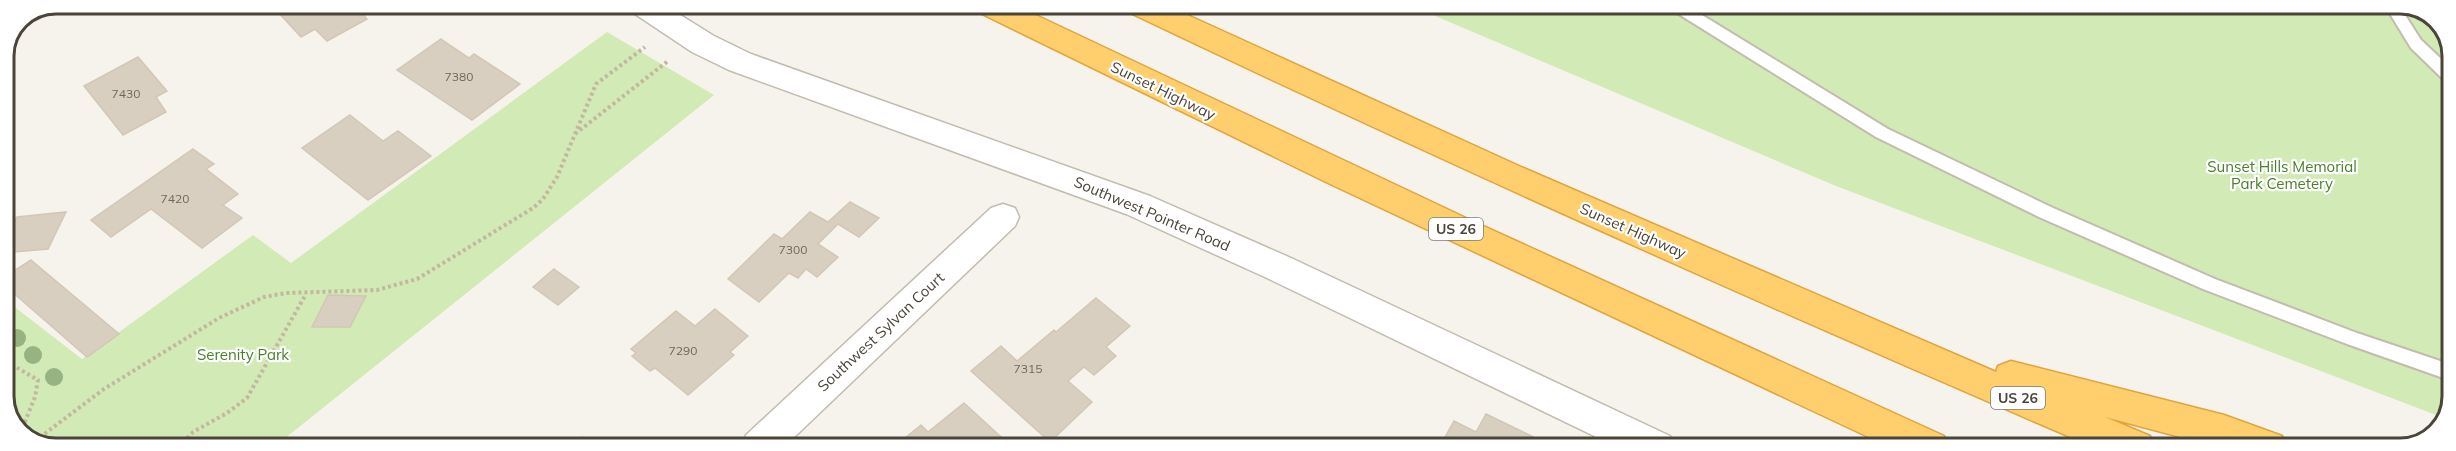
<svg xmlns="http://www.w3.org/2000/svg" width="2456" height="451" font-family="Mulish,sans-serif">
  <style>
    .green { fill: #d2eab5 }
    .building { fill: #d8cfc1; stroke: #d3c7b4; stroke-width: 1.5 }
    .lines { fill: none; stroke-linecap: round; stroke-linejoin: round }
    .service-casing { stroke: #c2bbae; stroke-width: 4 }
    .minor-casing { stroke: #c2bbae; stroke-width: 3 }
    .motorway-casing { stroke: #e0a43c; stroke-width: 3 }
    .path { stroke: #c4b79f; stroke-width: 4; stroke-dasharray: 3 3; stroke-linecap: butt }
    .service { fill: #fff; fill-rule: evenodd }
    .minor { fill: #fff; fill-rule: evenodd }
    .motorway { fill: #ffcf6e; fill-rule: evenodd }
    .tree { fill: #97b381 }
    .labels { text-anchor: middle; stroke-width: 4.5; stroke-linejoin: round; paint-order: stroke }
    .number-label { font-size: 12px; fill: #6e675b }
    .shield { fill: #fff; stroke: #817c74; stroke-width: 1.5 }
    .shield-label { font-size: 14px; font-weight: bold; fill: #4b4439 }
    .street-label { font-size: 15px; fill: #4b4439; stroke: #fff }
    .park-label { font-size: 15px; fill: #4a7f2a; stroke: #fff }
    .rim { fill: none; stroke: #4b4439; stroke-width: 3 }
  </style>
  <rect width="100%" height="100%" fill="#f6f3ec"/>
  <path class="green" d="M1407,4h1003l28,15 15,30 -1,356 -8,13 -608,-232z
    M607,32l107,63 -440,352h-228l-28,-15 -15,-30v-104l79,61 171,-124 38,28z"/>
  <path class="building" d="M288,3h64l15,16 -40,22 -12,-12 -14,8 -24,-26 12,-6z
    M441,39l28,19 5,-4 46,30 -48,36 -75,-50z
    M138,57l29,34 -11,6 10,15 -43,23 -39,-49z
    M350,115l33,26 15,-10 33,25 -63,44 -66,-52z
    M193,149l21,15 -8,5 32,25 -15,11 19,13 -40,30 -51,-39 -40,28 -20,-17z
    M850,202l29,16 -20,19 -21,-13 -20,20 20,13 -21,20 -11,-8 -8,9 -9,-5 -30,29 -31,-23 46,-45 8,5 28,-27 18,10z
    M66,212l-18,37 -45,4v-11l14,-25z
    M31,260l88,74 -32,23 -84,-73v-6z
    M554,269l25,18 -21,18 -25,-18z
    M328,295l38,1 -16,31h-38z
    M1096,298l34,28 -24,21 10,9 -22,19 -10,-8 -16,14 24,21 -42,40 -79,-71 30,-25 16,15 37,-31 2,2z
    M715,309l33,27 -18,16 4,3 -46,40 -33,-27 -5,3 -18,-15 4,-3 -5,-4 45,-38 19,15z
    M964,403l48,44h-118l27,-22 7,7z
    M1486,414l70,34h-117l15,-27 22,11z
    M582,437l13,10h-24z"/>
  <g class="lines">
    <defs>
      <path id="service" d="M1667,4h17l204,125 163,78 164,72 142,54 95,32v16l-105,-37 -144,-55 -164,-72 -163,-80 -207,-129z
        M2384,4h14l23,36 32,30v16l-5,-2 -37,-36z"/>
      <path id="minor" d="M625,3h36l53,33 37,18 399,142 141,62 379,178 5,12h-56l-352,-170 -141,-64 -397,-144 -37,-18 -63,-42z
        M1003,204l12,4 4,9 -4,9 -231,221h-43l5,-12 245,-227z"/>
      <path id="motorway" d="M970,3h40l458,216 476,217 5,12h-57l-566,-266 -352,-172z
        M1120,3h41l358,163 477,206 2,-6 13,-5 213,54 58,21 5,12h-65l-117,-31 45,19 5,12h-59c-327,-140 -651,-285 -972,-438z"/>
    </defs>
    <use href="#service" class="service-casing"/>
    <use href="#minor" class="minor-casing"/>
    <use href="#motorway" class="motorway-casing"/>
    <path class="path" d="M575,134l93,-73
      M3,343l6,20 29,17 -3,17 -11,27 3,8 10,7
      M35,441l69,-52 115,-71 45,-21 22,-4 91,-3 40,-11 116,-71 10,-9 14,-22 39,-93 49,-37
      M179,447l14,-15 34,-19 20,-15 59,-104"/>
    <use href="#service" class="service"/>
    <use href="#minor" class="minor"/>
    <use href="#motorway" class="motorway"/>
  </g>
  <g class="tree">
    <circle cx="17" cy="338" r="9"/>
    <circle cx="33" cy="355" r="9"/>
    <circle cx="54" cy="377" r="9"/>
  </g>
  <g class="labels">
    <g class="number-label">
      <text x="459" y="81">7380</text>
      <text x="126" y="98">7430</text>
      <text x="175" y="203">7420</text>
      <text x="793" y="254">7300</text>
      <text x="683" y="355">7290</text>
      <text x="1028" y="373">7315</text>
    </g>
    <g class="shield">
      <rect x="1429" y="218" width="54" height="22" rx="4.5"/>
      <rect x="1991" y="387" width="54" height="22" rx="4.5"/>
    </g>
    <g class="shield-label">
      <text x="1456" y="234">US 26</text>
      <text x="2018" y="403">US 26</text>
    </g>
    <g class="street-label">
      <text transform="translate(1163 91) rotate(26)" y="5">Sunset Highway</text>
      <text transform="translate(1152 214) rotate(23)" y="5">Southwest Pointer Road</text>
      <text transform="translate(1633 231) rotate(24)" y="5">Sunset Highway</text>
      <text transform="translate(881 332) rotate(-43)" y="5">Southwest Sylvan Court</text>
    </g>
    <g class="park-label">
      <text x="2282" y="172">Sunset Hills Memorial<tspan x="2282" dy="17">Park Cemetery</tspan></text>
      <text x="243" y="360">Serenity Park</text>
    </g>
  </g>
  <path d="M0 0H2456V451H0ZM56 14H2400A42 42 0 0 1 2442 56V396A42 42 0 0 1 2400 438H56A42 42 0 0 1 14 396V56A42 42 0 0 1 56 14Z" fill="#fff" fill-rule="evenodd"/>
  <path class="rim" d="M56 14H2400A42 42 0 0 1 2442 56V396A42 42 0 0 1 2400 438H56A42 42 0 0 1 14 396V56A42 42 0 0 1 56 14Z"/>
</svg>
